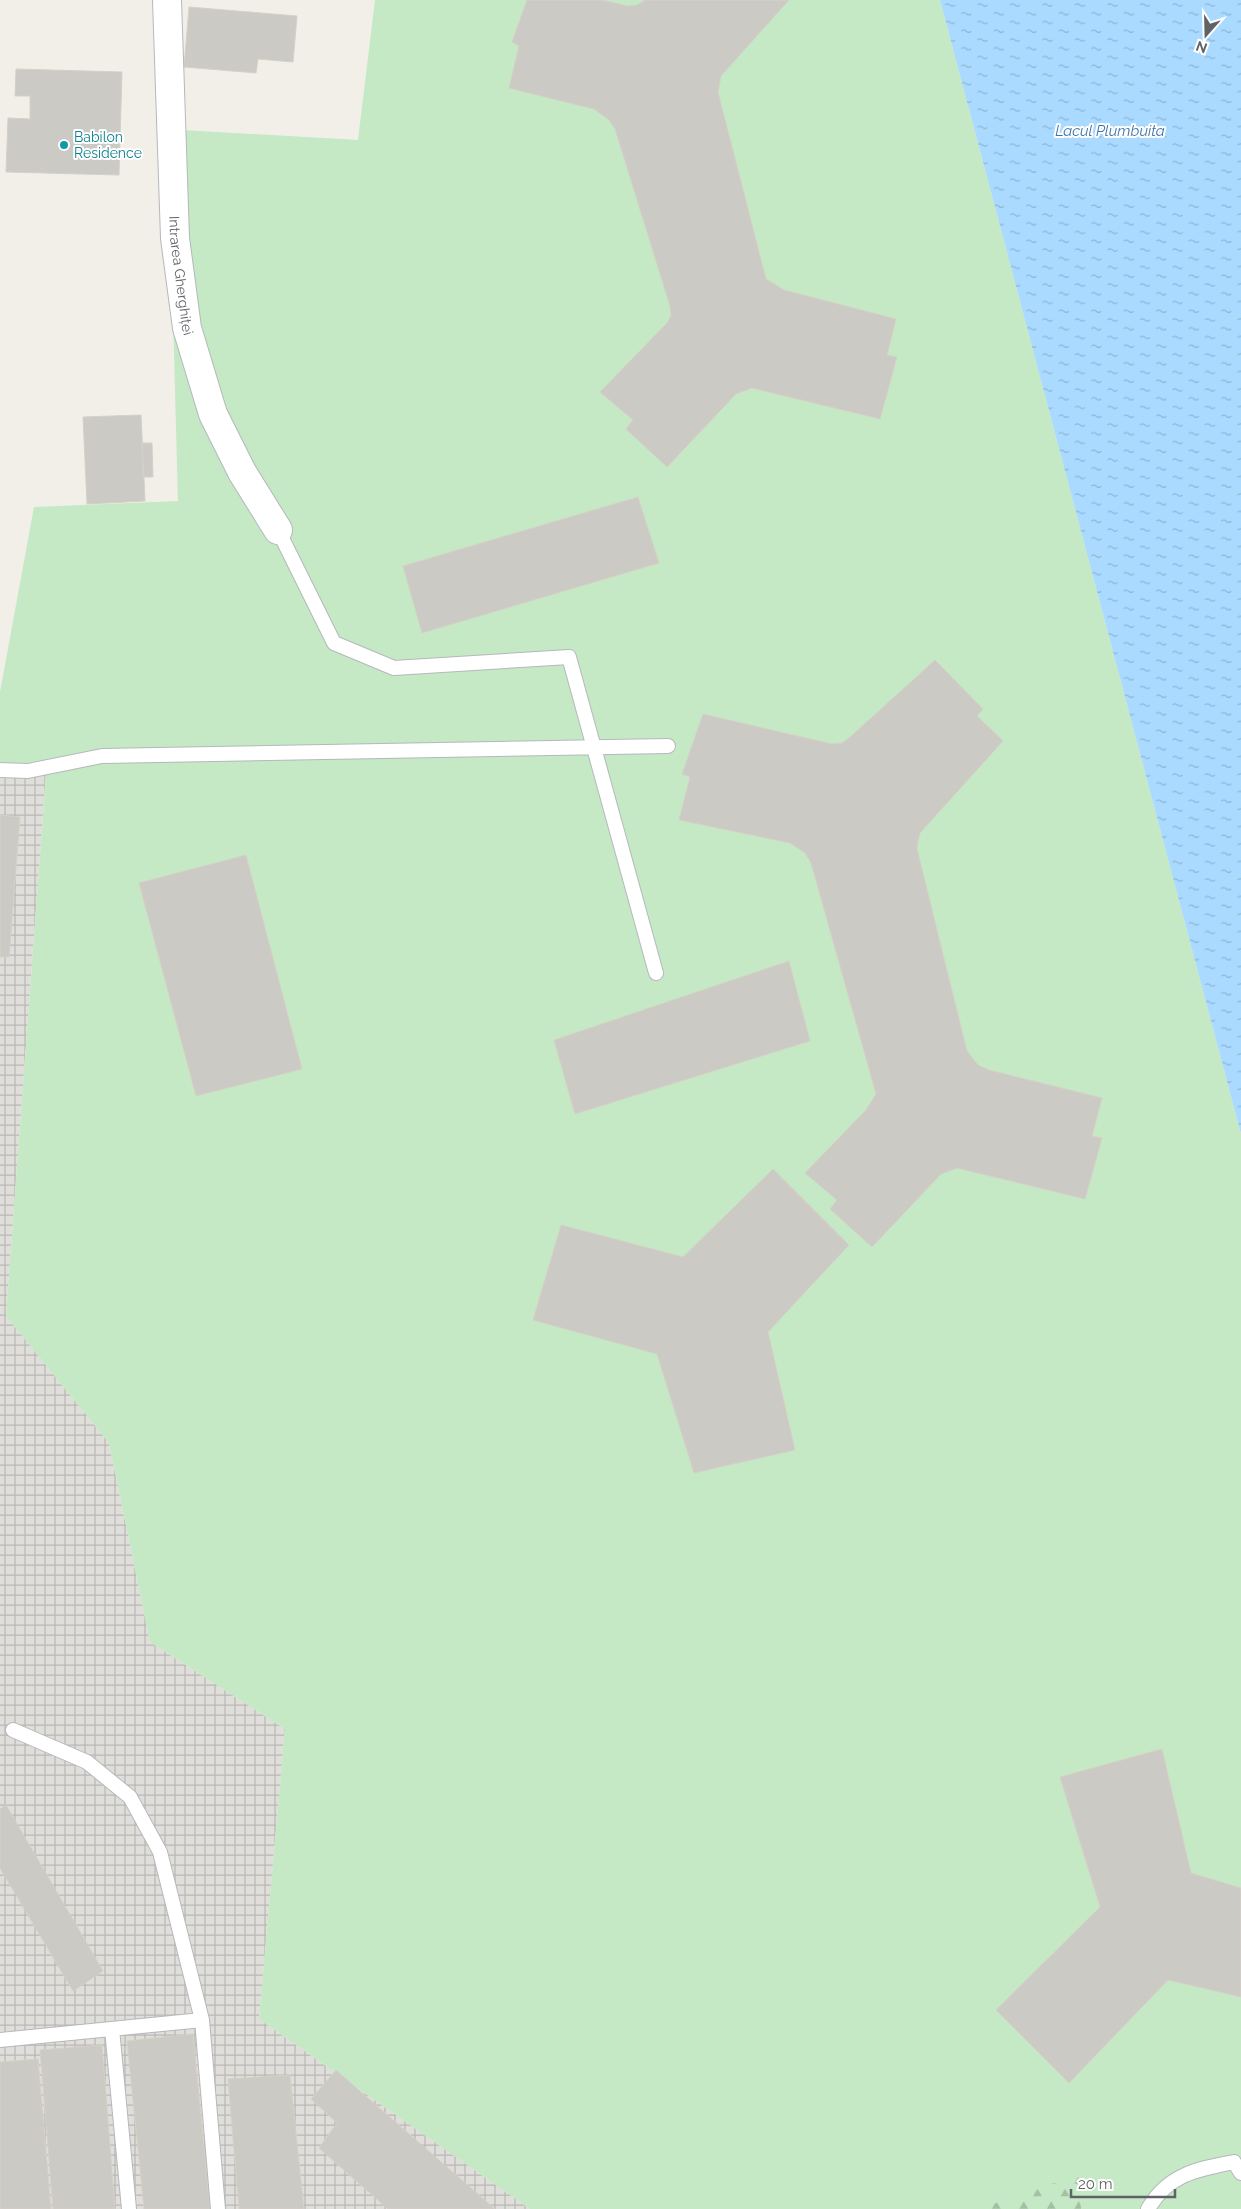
<svg xmlns="http://www.w3.org/2000/svg" width="1241" height="2209" font-family="Raleway,sans-serif">
  <style>
    .industrial { fill: url(#industrial-grid) }
    .green { fill: #c5e8c5 }
    .forest { fill: url(#forest-firs) }
    .water { fill: url(#water-ripples) }
    .building { fill: #cccac5; stroke: #d6d1c6 }
    .lines { fill: none; stroke-linecap: round; stroke-linejoin: round }
    .service-casing { stroke: #b5b8bc; stroke-width: 16 }
    .minor-casing { stroke: #b5b8bc; stroke-width: 30 }
    .service { stroke: #fff; stroke-width: 14 }
    .minor { stroke: #fff; stroke-width: 28 }
    .culture-dot { fill: #0f9aa8; stroke: #fff; stroke-width: 2 }
    .labels { text-anchor: middle; stroke-width: 4; stroke-linejoin: round; paint-order: stroke }
    .culture-label { font-size: 14px; fill: #0d838f; stroke: #fff; text-anchor: start }
    .street-label { font-size: 14px; fill: #5f6368; stroke: #fff }
    .water-label { font-size: 15px; font-style: italic; fill: #4174aa; stroke: #fff }
  </style>
  <defs>
    <pattern id="industrial-grid" width="8" height="8" patternUnits="userSpaceOnUse" patternTransform="scale(1.25)"><rect width="8" height="8" fill="#e0deda"/><path d="M0 4h8M4 0v8" fill="none" stroke="#b9b8b5"/></pattern>
    <pattern id="forest-firs" width="22" height="20" patternUnits="userSpaceOnUse" patternTransform="scale(1.25)"><rect width="22" height="20" fill="#c5e8c5"/><path d="M5 1l3.5 6h-7zM16 11l3.5 6h-7z" fill="#a3c0a4"/></pattern>
    <pattern id="water-ripples" width="26" height="14" patternUnits="userSpaceOnUse" patternTransform="scale(1.25)"><rect width="26" height="14" fill="#aadaff"/><path d="M2 4q2-2 4 0t4 0M15 11q2-2 4 0t4 0" fill="none" stroke="#8eb4d2"/></pattern>
  </defs>
  <rect width="100%" height="100%" fill="#f1efe8"/>
  <path class="industrial" d="M0,762l46,11 -40,543 103,127 41,199 135,87 -26,290 271,190h-530z"/>
  <path class="green" d="M375,0h565l301,1134v1075h-711l-271,-190 26,-290 -135,-87 -41,-199 -103,-127 40,-542 -46,-12v-70l34,-185 144,-6 -8,-296 11,-75 177,10z"/>
  <path class="forest" d="M1078,2175l3,34h-103z"/>
  <path class="water" d="M940,0h301v1134z"/>
  <path class="building" d="M527,0h75l26,6 9,-1 8,-5h144l-68,76 -3,16 48,187 18,11 112,29 -9,36 10,2 -17,62 -128,-31 -16,6 -69,73 -41,-38 7,-9 -33,-28 68,-70 3,-7 -1,-9 -55,-177 -6,-9 -15,-11 -85,-21 10,-42 -7,-4z
    M189,7l108,9 -4,46 -35,-3 -2,14 -72,-6z
    M16,69l106,3 -3,103 -113,-3 2,-54 22,1v-23h-15z
    M141,415l4,86 -58,3 -4,-87z
    M142,443h10l1,34h-10z
    M638,497l21,66 -237,70 -19,-67z
    M935,660l48,49 -6,7 26,25 -83,92 -2,8 -1,8 50,202 11,14 11,5 113,28 -10,38 10,2 -17,61 -128,-31 -16,6 -69,73 -42,-38 7,-9 -32,-27 61,-63 10,-16 -65,-231 -6,-10 -15,-10 -111,-23 11,-43 -8,-3 21,-60 129,30 10,-1 7,-5z
    M0,815l20,2 -11,140h-9z
    M246,855l56,214 -106,27 -57,-213z
    M789,961l21,80 -235,73 -21,-74z
    M773,1169l76,76 -81,87 27,118 -101,23 -37,-119 -124,-34 28,-95 122,32z
    M1162,1749l29,124 50,15v109l-73,-17 -99,103 -73,-73 104,-103 -40,-130z
    M6,1805l97,166 -30,20 -73,-123v-59z
    M193,2034l17,175h-66l-17,-168z
    M102,2045l13,164h-62l-13,-159z
    M38,2059l13,150h-51v-147z
    M336,2070l159,139h-107l-69,-61 18,-25 -26,-24z
    M290,2075l14,134h-65l-11,-130z"/>
  <g class="lines">
    <defs>
      <path id="service" d="M278,530l56,113 60,25 175,-11 87,316
        M0,770l28,1 74,-15 566,-10
        M13,1730l74,32 43,35 30,55 42,168 16,189
        M112,2029l17,180
        M0,2040l202,-20
        M1148,2209c20,-35 50,-40 86,-47l7,11"/>
      <g id="minor">
        <path id="s1" d="M167,0l8,238 12,90 26,86 29,58 36,58"/>
      </g>
    </defs>
    <use href="#service" class="service-casing"/>
    <use href="#minor" class="minor-casing"/>
    <use href="#service" class="service"/>
    <use href="#minor" class="minor"/>
  </g>
  <circle class="culture-dot" cx="64" cy="145" r="5"/>
  <g class="labels">
    <g class="culture-label">
      <text x="74" y="142">Babilon<tspan x="74" dy="16">Residence</tspan></text>
    </g>
    <g class="street-label">
      <text dy="5" stroke="none"><textPath href="#s1" startOffset="276">Intrarea Gherghiței</textPath></text>
    </g>
    <g class="water-label">
      <text x="1110" y="136">Lacul Plumbuita</text>
    </g>
  </g>
  <g transform="translate(1206 35) rotate(200)" stroke="#ffffff" stroke-width="4" paint-order="stroke">
  <path d="M0-4L9 19L0 12L-9 19Z" fill="#5f6368"/>
  <text y="-8" font-size="14" font-weight="bold" text-anchor="middle" fill="#5f6368">N</text>
  </g>
  <path d="M1071 2189v8h104v-8" fill="none" stroke="#5f6368" stroke-width="2.5"/>
  <text x="1078" y="2189" font-size="15" fill="#5f6368" stroke="#ffffff" stroke-width="4" paint-order="stroke">20 m</text>
</svg>
